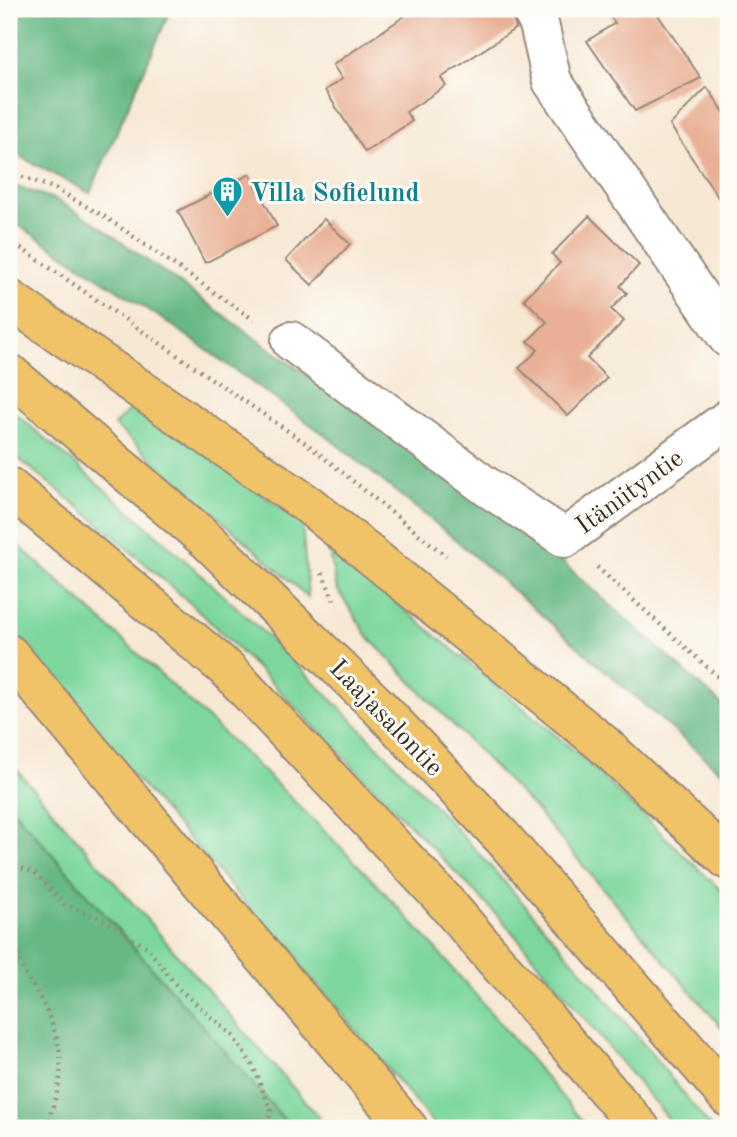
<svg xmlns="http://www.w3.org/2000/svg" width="737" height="1137" font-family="'Old Standard TT',serif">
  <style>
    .green { fill: #7dd79d; stroke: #5c805e; stroke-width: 2 }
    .forest { fill: #66b884; stroke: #507151; stroke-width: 2 }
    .building { fill: #e9b095 }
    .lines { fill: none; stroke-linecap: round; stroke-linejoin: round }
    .minor-casing { stroke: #998979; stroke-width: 42 }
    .major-casing { stroke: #998979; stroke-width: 42 }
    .path { stroke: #998979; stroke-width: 4.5; stroke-dasharray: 2 5; stroke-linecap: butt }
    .minor { stroke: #fff; stroke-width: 38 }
    .major { stroke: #f0c369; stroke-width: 38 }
    .labels { text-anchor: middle; stroke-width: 6; stroke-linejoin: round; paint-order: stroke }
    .culture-label { font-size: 26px; font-weight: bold; fill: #0d838f; stroke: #fdfcf7; text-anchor: start }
    .street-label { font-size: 26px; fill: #3b2a1e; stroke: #fdfcf7 }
  </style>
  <rect width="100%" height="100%" fill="#fdfcf7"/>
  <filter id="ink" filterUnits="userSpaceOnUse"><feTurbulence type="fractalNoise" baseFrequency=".0143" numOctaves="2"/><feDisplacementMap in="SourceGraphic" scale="14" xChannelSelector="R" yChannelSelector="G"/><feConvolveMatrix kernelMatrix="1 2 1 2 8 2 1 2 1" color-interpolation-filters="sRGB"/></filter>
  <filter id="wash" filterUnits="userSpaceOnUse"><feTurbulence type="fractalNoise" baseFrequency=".00686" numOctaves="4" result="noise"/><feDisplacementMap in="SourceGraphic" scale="28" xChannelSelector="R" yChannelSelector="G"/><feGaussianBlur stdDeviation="1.57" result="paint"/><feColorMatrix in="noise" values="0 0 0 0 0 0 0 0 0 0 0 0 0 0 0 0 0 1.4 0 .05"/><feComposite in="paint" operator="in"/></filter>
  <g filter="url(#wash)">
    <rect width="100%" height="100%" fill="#f7e8d4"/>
    <path class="green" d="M135,404l167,119 6,74 -194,-172z
      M9,408c97,82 194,165 285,254 149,146 288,302 417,466h-35l-173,-207 -231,-238 -74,-73 -109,-95 -80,-64z
      M9,537c120,108 239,216 352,331 80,83 153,172 227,260h-151l-100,-120 -328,-374z
      M327,545l249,207 152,145v138l-194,-227 -165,-170 -32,-49z
      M9,761l319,367 -319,-1z"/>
    <path class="forest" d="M9,9h162l-81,184 -81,-42z
      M9,184l45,15 40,23 449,323 185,165v68l-278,-243 -125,-100 -149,-107 -167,-109z
      M9,805l283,323h-283z"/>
    <g id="blocks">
      <path class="building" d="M415,9h94l7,19 -75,50 5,8 -40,26 6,9 -47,31 -40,-62 17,-11 -9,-14z
        M605,9h49l47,69 -66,33 -48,-70 28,-18z
        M707,87l21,31v94l-58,-87z
        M250,174l27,52 -72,37 -27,-52z
        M589,216l50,49 -19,21 7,7 -16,16 13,12 -37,37 20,20 -39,38 -49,-48 19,-18 -10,-9 19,-19 -23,-23 36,-36 -8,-9z
        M324,219l26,25 -38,41 -26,-25z"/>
    </g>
  </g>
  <g filter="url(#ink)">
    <use href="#blocks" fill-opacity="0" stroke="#998979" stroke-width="2"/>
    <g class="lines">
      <defs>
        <path id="minor" d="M531,9l8,15 13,57 176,257
          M291,341l196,146 78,51 163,-119"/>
        <path id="major" d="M9,299l301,207 292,237 126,117
          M9,373l199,168 171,166 123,130 226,260
          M9,487l219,183 214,228 198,230
          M9,654l399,474"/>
      </defs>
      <use href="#minor" class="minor-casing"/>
      <use href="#major" class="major-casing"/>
      <path class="path" d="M9,172l47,17 49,28 149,103
        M9,240l298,204 139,112
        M597,567l131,119
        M322,573l12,27
        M9,863l26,10 29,31 33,13 50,30 32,42 53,46 21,31 18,45 -5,17
        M9,906c7,21 5,44 14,64 5,10 12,18 17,28 27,52 26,77 5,130"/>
      <use href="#minor" class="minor"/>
      <use href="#major" class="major"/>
    </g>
  </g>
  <defs>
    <symbol id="building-pin" viewBox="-11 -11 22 30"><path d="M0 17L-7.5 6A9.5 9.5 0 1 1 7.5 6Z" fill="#0f9aa8" stroke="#fdfcf7"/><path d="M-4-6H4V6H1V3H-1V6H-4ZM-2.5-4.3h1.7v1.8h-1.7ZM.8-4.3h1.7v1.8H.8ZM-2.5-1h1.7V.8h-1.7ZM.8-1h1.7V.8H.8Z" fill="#fff"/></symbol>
  </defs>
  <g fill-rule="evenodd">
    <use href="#building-pin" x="210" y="174" width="35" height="47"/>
  </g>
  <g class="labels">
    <g class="culture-label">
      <text x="250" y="201">Villa Sofielund</text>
    </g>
    <g class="street-label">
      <text transform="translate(629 491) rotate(-36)" y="9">Itäniityntie</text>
      <text transform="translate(387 717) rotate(46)" y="9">Laajasalontie</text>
    </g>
  </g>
  <rect width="737" height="1137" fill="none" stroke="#fdfcf7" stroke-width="35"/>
</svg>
